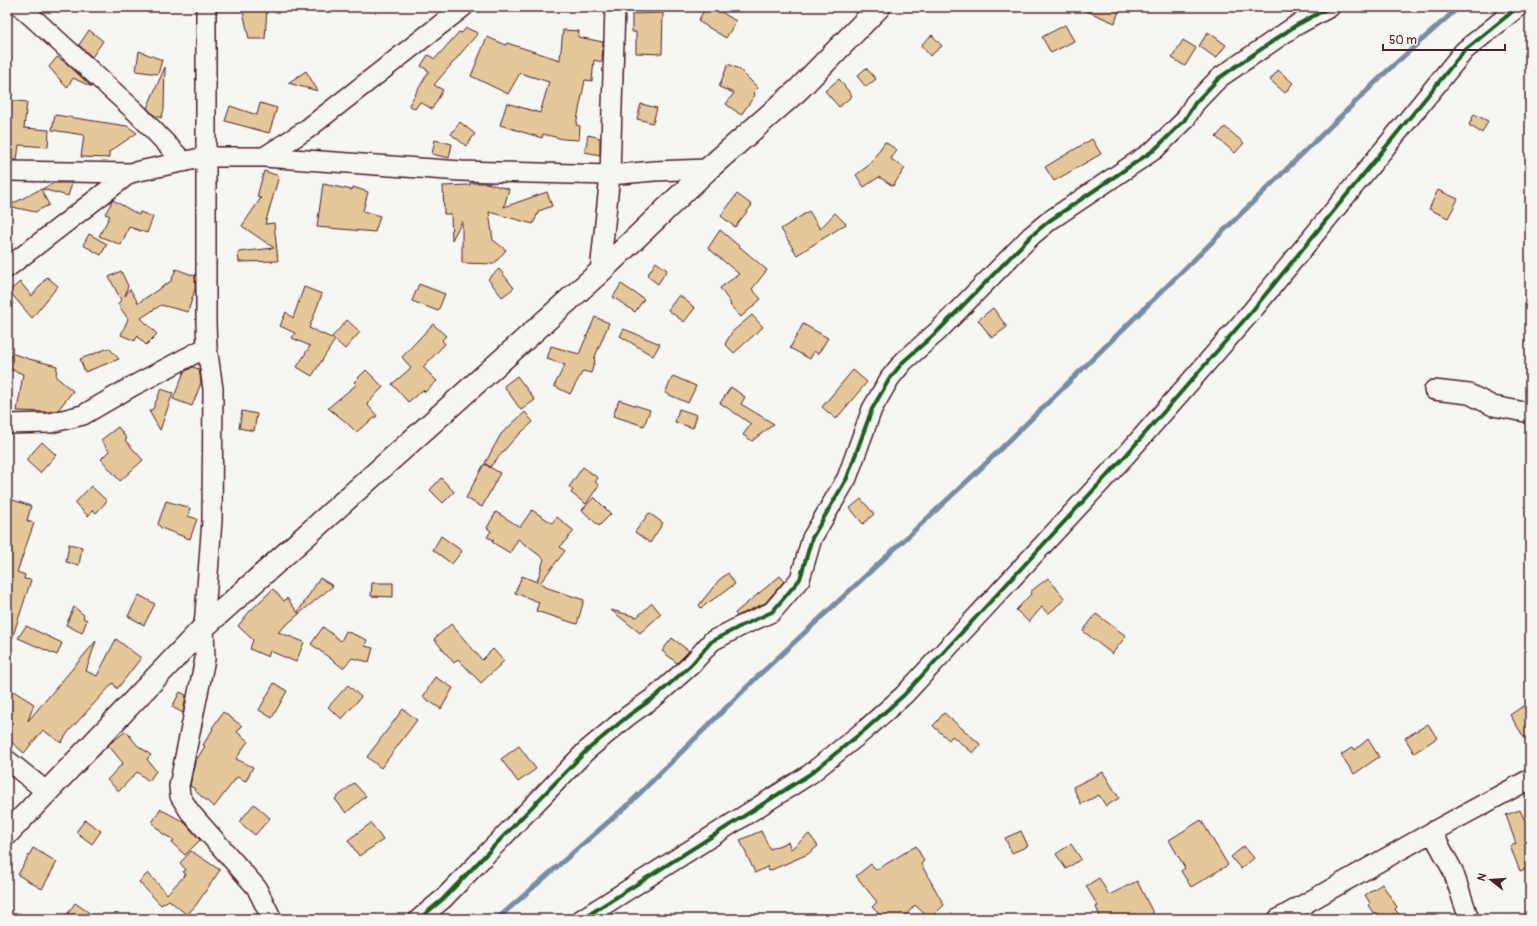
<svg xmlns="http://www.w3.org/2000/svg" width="1537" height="926" font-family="Pangolin,sans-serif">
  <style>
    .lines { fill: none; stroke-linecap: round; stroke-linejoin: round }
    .stream { stroke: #778da5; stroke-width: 5 }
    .building { fill: #e5c899; stroke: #4a1f2b }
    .street-casing { stroke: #4a1f2b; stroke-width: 22 }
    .secondary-casing { stroke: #4a1f2b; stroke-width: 25 }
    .street { stroke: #f6f6f2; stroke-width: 19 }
    .secondary { stroke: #f6f6f2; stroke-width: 22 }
    .cycleway-casing { stroke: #f6f6f2; stroke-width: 6 }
    .cycleway { stroke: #1b5e20; stroke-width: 4 }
  </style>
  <rect width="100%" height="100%" fill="#f6f6f2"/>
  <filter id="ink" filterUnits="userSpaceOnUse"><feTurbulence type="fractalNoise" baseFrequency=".025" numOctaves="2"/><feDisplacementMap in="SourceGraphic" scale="8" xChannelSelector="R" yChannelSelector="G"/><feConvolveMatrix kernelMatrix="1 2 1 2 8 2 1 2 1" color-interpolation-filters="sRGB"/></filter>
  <g filter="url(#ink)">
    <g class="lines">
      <path class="stream" d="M497,919l133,-116 126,-125 221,-206 410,-401 72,-64"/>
    </g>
    <path class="building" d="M242,7h25l-2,32h-16z
      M706,7h7l23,14 -10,17 -28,-17z
      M1077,7h43l-5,16z
      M663,13l-1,41 -26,-1v-21h-4v-18z
      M1065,25l9,16 -23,12 -9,-16z
      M466,28l12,5 -44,52 9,5 -11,19 -12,-7 -5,7 -6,-4 20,-34 -8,-5 7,-11 7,4 24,-27 3,1z
      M89,30l14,11 -11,16 -13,-12z
      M563,30l16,1 -1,6 25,5 -1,20 -8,-2 -2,21 -7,-1 -9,45 4,1 -1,14 -16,-1 -20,-5 -1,4 -42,-13 7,-22 33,10 9,-31 -29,-9 -12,21 -37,-18 16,-39 19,8 1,-2 53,17z
      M1208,32l18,13 -10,13 -17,-12z
      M932,35l10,11 -12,10 -9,-11z
      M1183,40l13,8 -11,18 -13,-8z
      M139,51l23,9 -4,14 -22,-3z
      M57,57l8,5 27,25 -19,-9 -6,10 -18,-21z
      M728,64l11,5 19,19 -5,5 2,2 -14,20 -15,-11 8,-11 -15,-6z
      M165,67l-1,43 -3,8 -7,-3 -7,-7z
      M866,68l10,11 -10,8 -9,-11z
      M1278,70l15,13 -8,10 -15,-13z
      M306,71l12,20 -30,-8z
      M839,79l13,17 -13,11 -14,-16z
      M7,100l20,2 -3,26 25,2 -1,17 -29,-2 -2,15h-10z
      M260,103l17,5 -8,25 -44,-12 5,-15 27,9z
      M641,104l16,4 -4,15 -16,-4z
      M1474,114l14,7 -6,12 -13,-8z
      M55,115l72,11 10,7 -28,19v6l-28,-1 3,-22 -32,-5z
      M460,122l15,12 -9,12 -15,-12z
      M1225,127l19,16 -9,10 -19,-16z
      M588,135l12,3v17l-15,-3z
      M1092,139l9,15 -47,27 -9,-14z
      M435,140l17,4 -3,14 -17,-4z
      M885,142l12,8 -6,9 14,9 -12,18 -14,-9 -15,10 -8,-12 13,-10z
      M264,171l15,5 -14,48 9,-1 4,38 -39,1 -1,-10 36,-4 -32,-22 19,-28 -4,-1z
      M54,183h18l-4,13 -26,-7z
      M470,183h16l23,6 -5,18 43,-15 5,14 -13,5 -6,13 -44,-12 4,28 13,10 -12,14 -32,-1v-42l-10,19 -1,-26h-7l-1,-28 27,-1z
      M323,184l29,6 1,-3 15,5 -5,19 17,5 -5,16 -58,-5z
      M41,189l8,16 -14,7 -27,-6z
      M1438,190l20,9 -10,19 -19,-9z
      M737,194l15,11 -17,22 -14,-11z
      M113,200l26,15 1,-3 13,5 -6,16 -18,-6 -8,18 -22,-9 11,-20 -5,-2z
      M809,211l11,18 15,-16 11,11 -49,31 -16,-26z
      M720,230l47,40 -15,19 9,10 -20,18 -11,-12 1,-1 -11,-16 19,-14 -31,-26z
      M89,234l18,10 -6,11 -18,-10z
      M656,262l11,8 -9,14 -11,-8z
      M176,269l19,7v13l-7,23 -27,-7 -20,13 16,16 -11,11 -9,-9 -2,5 -14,-6 7,-16 -10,-15 3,-4 -12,-23 12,-6 7,15 -3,10 5,-7 8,14 33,-22z
      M499,269l15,19 -12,9 -14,-18z
      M47,277l11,9 -26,32 -23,-27 11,-9 12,14z
      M419,284l26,10 -7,17 -26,-10z
      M621,284l23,15 -9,13 -22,-15z
      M304,287l18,7 -13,34 25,11 -2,-2 15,-17 13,12 -15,17 -10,-9 -23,36 -15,-9 13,-21 -18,-8 3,-5 -15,-7 6,-14 7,6z
      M679,295l16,13 -11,14 -16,-12z
      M993,308l14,19 -15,11 -14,-18z
      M752,315l11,12 -29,26 -9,-9 7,-12z
      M595,317l14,6 -15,36 1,1 -4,13 -8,-2 -13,23 -16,-8 11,-21 -18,-6 4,-13 28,8z
      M433,324l13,12 -4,4 3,4 -22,23 14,14 -12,11 -2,-2 -15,12 -16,-18 19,-16 -9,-11z
      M803,324l25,14 -10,16 -4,-3 -4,8 -20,-11z
      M624,329l36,15 -7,12 -33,-20z
      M109,348l10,11 -34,13 -5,-13z
      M11,353l18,6 28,7 -1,11 17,14 -15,19 -9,2 -32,-1 6,-37 -16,-6z
      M193,367l6,2 2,14 -9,23 -19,-7 11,-27z
      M366,370l17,17 -16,17 10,12 -21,16 -10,-10 -18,-14 29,-24 -3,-2z
      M853,370l14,12 -31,37 -14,-12z
      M517,376l18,24 -14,10 -17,-24z
      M673,376l23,10 -8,17 -23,-10z
      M731,387l14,10 -4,7 33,20 -22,17 -9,-6 8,-11 -31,-21z
      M161,389l12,4 -13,37 -11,-19 4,-2z
      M619,400l31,10 -6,16 -31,-10z
      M679,409l18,6 -4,13 -18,-6z
      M242,411l15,3 -3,17 -15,-3z
      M525,412l8,10 -19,17 -24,28 -5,-4 16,-29z
      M118,427l9,12 -2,1 18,20 -23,21 -19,-22 8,-8 -8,-11z
      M42,442l14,13 -16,18 -14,-13z
      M484,464l16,9 -18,34 -16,-9z
      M583,467l15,11 -3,4 4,3 -13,19 -15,-11 2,-3 -4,-3z
      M441,478l13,14 -11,11 -13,-13z
      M91,486l16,15 -11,12 -3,-3 -5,6 -13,-13z
      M594,497l17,17 -12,12 -17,-16z
      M7,498l24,8 -4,15 7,2 -17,49 8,3 -1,4 7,1 -21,65h-3z
      M861,499l13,15 -11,10 -13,-16z
      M166,501l24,7 -2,8 9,3 -7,20 -29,-11 -3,-4z
      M532,510l20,13 5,-6 17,14 -14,16 5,4 -25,32 5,2v2l39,13 -7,24 -41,-13 3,-9 -24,-9 7,-17 15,6 7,-23 -26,-20 -8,14 -18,-11 2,-2 -7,-3 4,-6 -4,-3 9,-16 24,15z
      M649,513l14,10 -13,20 -15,-11z
      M441,536l21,15 -10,13 -19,-14z
      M69,544l13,3 -3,18 -13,-3z
      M728,573l7,11 -34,24 -2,-3 20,-25z
      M780,576l4,5 -19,22 -28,13 -2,-3z
      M320,578l13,8 -33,27 -2,-1z
      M1048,578l17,21 -17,15 -6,-7 -13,15 -13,-12 15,-16 -1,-2z
      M372,583h21v14l-22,-1z
      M273,589l11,12 3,-3 12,16 -21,18 26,10 -8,20 -26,-11 -2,6 -18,-8 3,-9 -15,-14 11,-14z
      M139,595l16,9 -11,21 -16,-9z
      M652,603l9,11 -21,19 -29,-23 26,7z
      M74,607l10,8 -1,3 4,2 -5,13 -16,-8z
      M1096,614l30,22 -14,18 -29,-23z
      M451,624l31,36 11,-11 11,12 -23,22 -23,-24 -4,4 -20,-24z
      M26,626l36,17 -5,12 -39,-17z
      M323,627l18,14 5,-10 21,9 -2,6 8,2 -4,14 -17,-4 -9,10 -32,-24z
      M672,638l17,13 -12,12 -15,-12z
      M116,639l25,19 -24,31 -4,-6 -44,48 -8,12 -18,-13 -19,23 -17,-15v-51l27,17 -6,17 68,-80 -10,30 11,5z
      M435,677l18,11 -12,21 -18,-12z
      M274,683l13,8 -15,27 -13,-8z
      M348,685l13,12 -19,22 -14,-12z
      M180,692l6,3 -3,18 -11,-6z
      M1523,706l7,11v30l-20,-32z
      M403,709l14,11 -36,48 -14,-11z
      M223,712l19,14 -5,6 11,9 -12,18 17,8 -7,14 -9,-4 -23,30 -20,-17 1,-1 -5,-3 5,-24 10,-16 -2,-1 10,-16 -1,-1z
      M944,713l35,30 1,2 -7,8 -21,-17 -3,4 -16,-14z
      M1428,724l9,14 -23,15 -9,-15z
      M126,731l11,14 14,10 -4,4 9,12 -7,10 -12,-9 -18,19 -12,-11 16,-17 -15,-18z
      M1368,739l11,18 -25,17 -13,-19 12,-8 2,3z
      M519,746l17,23 -18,13 -17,-23z
      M1103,772l16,26 -13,8 -7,-11 -18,9 -8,-17z
      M354,783l12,13 -20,17 -11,-14z
      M254,804l16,14 -15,17 -16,-13z
      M160,809l24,13 16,18 -15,15 -13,-12 2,-3 -11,-6 -11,-11z
      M1520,810l4,9 6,-2v59l-2,1 -2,-8 -6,2 -10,-25 6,-2 -10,-29z
      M85,820l16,11 -9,13 -16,-12z
      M1201,820l27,45 -37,22 -10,-16 4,-3 -16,-28z
      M371,823l12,17 -24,16 -11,-16z
      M761,831l9,18 18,-7 3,7 18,-15 9,12 -10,8 -39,17 -2,-4 2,-1 -14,7 -15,-33z
      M1021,831l7,15 -16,7 -7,-15z
      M1071,844l10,15 -15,10 -10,-15z
      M916,846l8,15 -3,3 23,41 -14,14 -15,-14 -13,14h-18l-12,-12 5,-5 -21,-26 15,-12 5,6z
      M1244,846l10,12 -13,11 -10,-12z
      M33,848l24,14 -15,27 -24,-14z
      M191,851l29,19 -24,35 -9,10 -18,-15 -8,5 -22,-23 9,-9 19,21 19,-20 -3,-2 3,-2 -6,-7z
      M1099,878l10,17 28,-14 19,38h-55l-5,-12 2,-1 -12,-20z
      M1382,884l15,23 -2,2 7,10h-25l-9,-14 2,-2 -5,-8z
      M75,903l23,16h-34z"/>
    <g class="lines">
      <defs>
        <path id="street" d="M21,7l115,105 48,50
          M206,7v317l1,23 6,42 -1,131 -8,107 1,32 -26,127 1,10 10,16 66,75 16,32
          M264,157l42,-27 157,-123
          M7,171l123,2 75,-16h59l197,14 149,4 44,-4 54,-2
          M7,268l123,-95
          M600,272l10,-97 5,-168
          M1434,390l35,4 24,12 37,7
          M7,424l43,-1 33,-8 48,-28 76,-40
          M7,760l40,32
          M1432,832l21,39 16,48
          M419,919l24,-20 143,-148 42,-35 28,-20 35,-31 21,-24 29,-15 31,-14 28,-33 12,-41 35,-60 25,-69 18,-31 14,-17 33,-29 94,-96 18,-15 105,-71 30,-29 11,-18 24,-25 76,-52 35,-19
          M582,919l228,-145 56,-45 38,-34 223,-241 125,-143 212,-260 54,-44
          M1278,919l154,-87 98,-53"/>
        <path id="secondary" d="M7,834l197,-207 396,-355 108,-103 90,-79 81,-83"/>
      </defs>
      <use href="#street" class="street-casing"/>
      <use href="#secondary" class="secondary-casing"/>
      <use href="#street" class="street"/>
      <use href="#secondary" class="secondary"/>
      <defs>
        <path id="cycleway" d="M419,919l24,-20 143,-148 42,-35 28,-20 35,-31 21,-24 29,-15 31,-14 28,-33 12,-41 35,-60 25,-69 18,-31 14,-17 33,-29 94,-96 18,-15 105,-71 30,-29 11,-18 24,-25 76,-52 35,-19
          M582,919l228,-145 56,-45 38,-34 223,-241 125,-143 212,-260 54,-44"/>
      </defs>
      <use href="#cycleway" class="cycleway-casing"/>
      <use href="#cycleway" class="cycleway"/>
    </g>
  </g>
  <rect width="1537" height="926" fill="none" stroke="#f6f6f2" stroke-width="24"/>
  <rect x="12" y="12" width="1513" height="902" fill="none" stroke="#4a1f2b" stroke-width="1.5" filter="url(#ink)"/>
  <g transform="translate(1491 880) rotate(287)" stroke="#f6f6f2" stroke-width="3" paint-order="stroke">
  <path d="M0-3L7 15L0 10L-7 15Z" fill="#4a1f2b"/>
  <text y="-6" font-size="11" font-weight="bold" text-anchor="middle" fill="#4a1f2b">N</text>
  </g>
  <path d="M1383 44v6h122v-6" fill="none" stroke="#4a1f2b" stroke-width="2"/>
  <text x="1389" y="44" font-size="12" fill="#4a1f2b" stroke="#f6f6f2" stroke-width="3" paint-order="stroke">50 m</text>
</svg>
